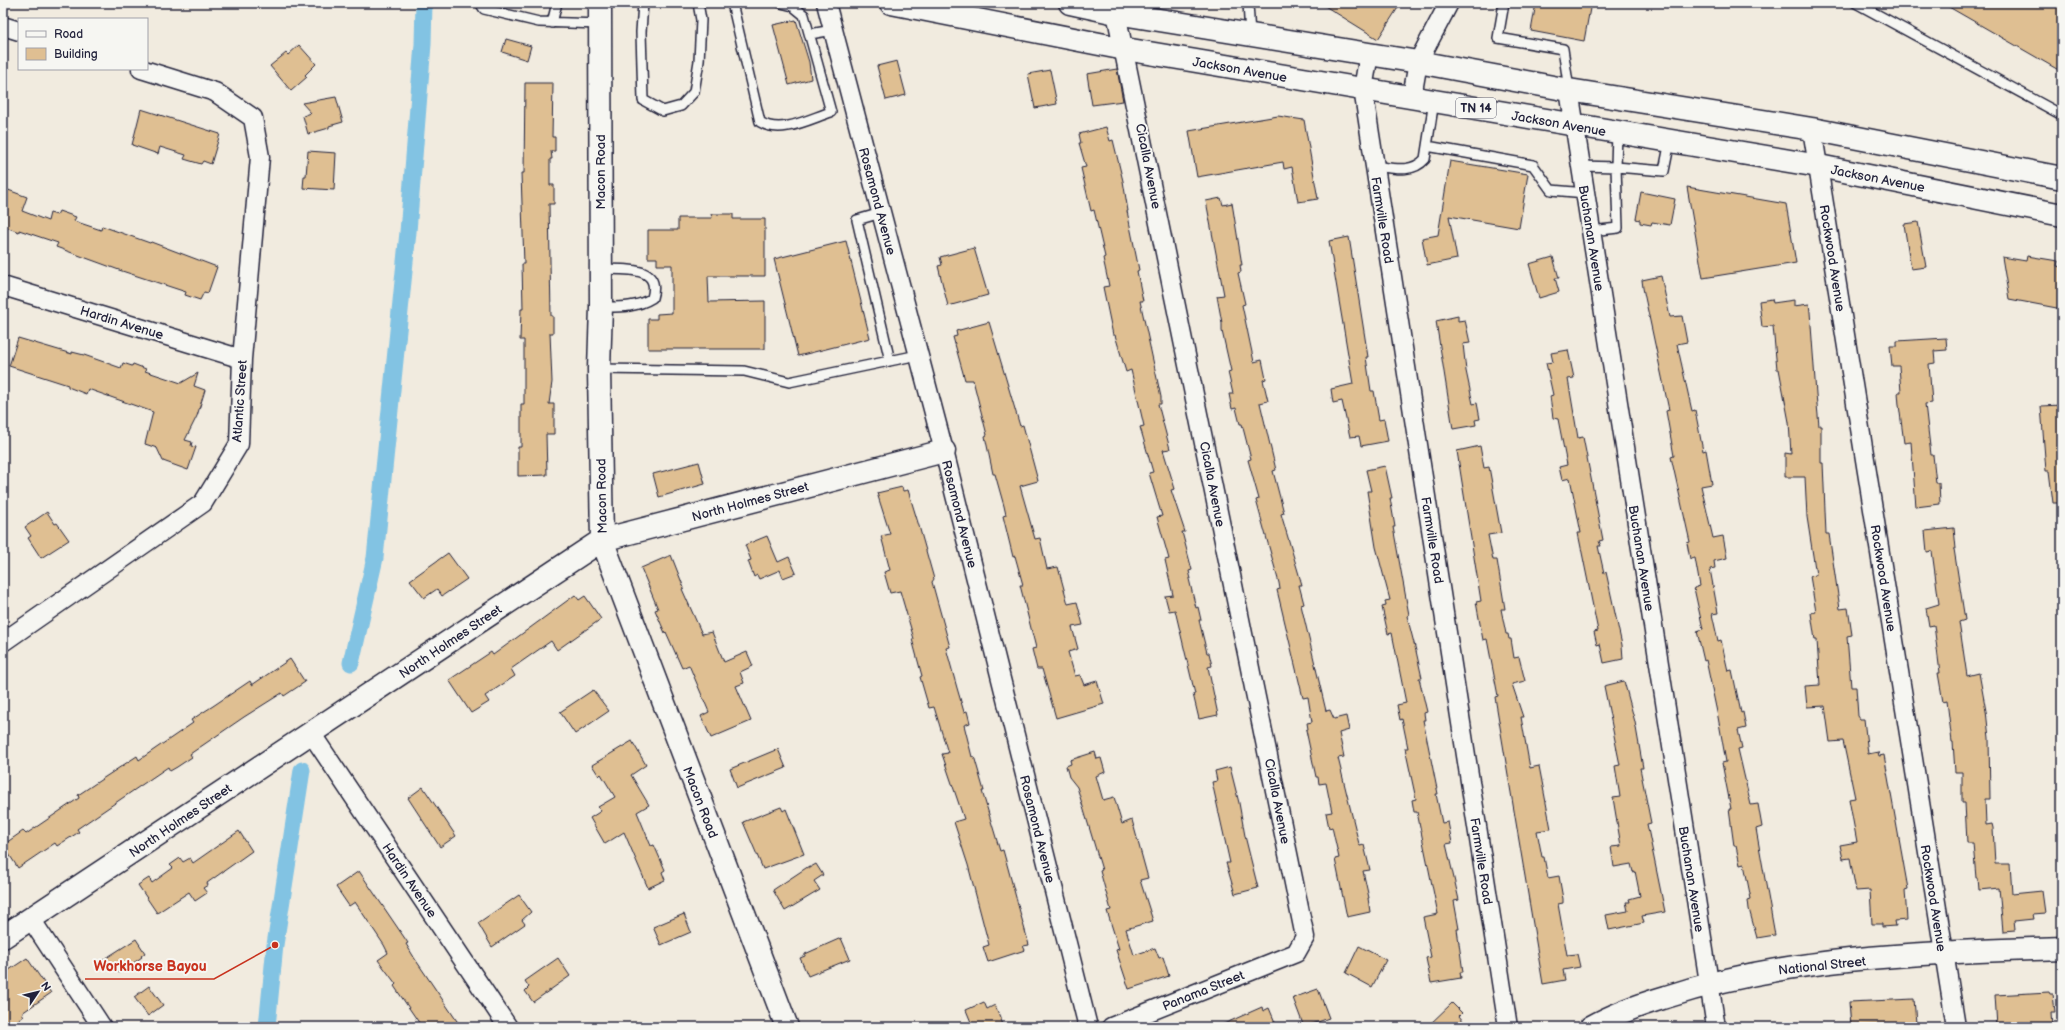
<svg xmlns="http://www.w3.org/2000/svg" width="2065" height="1030" font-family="'Balsamiq Sans',sans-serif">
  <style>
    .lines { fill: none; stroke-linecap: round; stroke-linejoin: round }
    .canal { stroke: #82c3e3; stroke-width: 17 }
    .building { fill: #dfbf92; stroke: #22223b }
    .lane-casing { stroke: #22223b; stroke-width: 12 }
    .street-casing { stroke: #22223b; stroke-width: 21 }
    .secondary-casing { stroke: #22223b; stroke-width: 25 }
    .primary-casing { stroke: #22223b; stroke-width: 25 }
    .lane { stroke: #f6f6f2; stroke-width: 9 }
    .street { stroke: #f6f6f2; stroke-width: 18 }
    .secondary { stroke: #f6f6f2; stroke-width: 22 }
    .primary { stroke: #f6f6f2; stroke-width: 22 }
    .labels { text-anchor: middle; stroke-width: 4; stroke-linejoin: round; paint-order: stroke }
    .shield { fill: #f6f6f2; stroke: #626272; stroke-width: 1 }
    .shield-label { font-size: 12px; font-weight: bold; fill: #22223b }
    .street-label { font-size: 13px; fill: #22223b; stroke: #f6f6f2 }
    .leader { fill: none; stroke: #c8321e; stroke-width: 1.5 }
    .callout-dot { fill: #c8321e; stroke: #f6f6f2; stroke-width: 1.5 }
    .callout-label { font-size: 14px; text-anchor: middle; font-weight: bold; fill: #c8321e; stroke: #f6f6f2; stroke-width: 4; stroke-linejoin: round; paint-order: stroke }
  </style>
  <rect width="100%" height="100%" fill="#f1ebdf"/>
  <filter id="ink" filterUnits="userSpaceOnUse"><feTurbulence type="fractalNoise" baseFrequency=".025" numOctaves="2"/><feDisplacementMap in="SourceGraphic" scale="8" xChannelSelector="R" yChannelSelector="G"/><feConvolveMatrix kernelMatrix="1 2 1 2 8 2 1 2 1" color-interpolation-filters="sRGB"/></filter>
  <g filter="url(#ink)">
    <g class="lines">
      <path class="canal" d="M351,663l24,-105 33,-326 15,-188 1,-41
        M267,1027l8,-82 27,-175"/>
    </g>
    <path class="building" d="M1320,3h81l-23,36z
      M1536,3h55l-7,38 -53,-10z
      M1942,3h120v69z
      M796,20l13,42 2,17 -22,6 -16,-60z
      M506,39l25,7 -4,14 -25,-8z
      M299,45l17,19 -11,11 2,2 -16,14 -21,-25 16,-13 2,2z
      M897,61l9,34 -20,5 -9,-34z
      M1117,69l6,32 -31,4 -5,-31z
      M1050,70l7,34 -22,4 -7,-34z
      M525,83h28l-1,54h3v14h-4l1,8h-2v26h4v19h-5l2,112h2v17h-3l2,49 -3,22h5v30h-8l1,41 -29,1v-29h3v-43h3v-64h-4l1,-31h2l-1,-45h2l-3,-91h3z
      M336,97l7,25 -14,4v2l-21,6 -5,-18 8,-3 -9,-10z
      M141,109l79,25 -9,30 -8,-3 -2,3 -17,-5 2,-4 -26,-8 -2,7 -26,-9z
      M1278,116l26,4 14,79 -20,3 -6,-35 -8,2 -1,-7 -86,15 -8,-46z
      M1106,127l4,14 3,-1 10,41 5,30h-1l12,59 -2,1 6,30h-3l21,96v7h-3l12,45 -7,1 12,39 -4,1 14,42h-3l10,38 -3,1 2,8h-2l7,29 2,-1 3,13h-2l8,33h2l3,13 -4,1 10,48 -19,4 -6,-25h2l-20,-84 -6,1 -4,-15 8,-1 -8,-35 4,-1 -12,-42 5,-1 -13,-43 4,-1 -13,-45 4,-1 -13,-56 -5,2 -11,-37h-2l-10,-48 6,-1 -6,-28 2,-1 -11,-47 -3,1 -10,-43 5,-1 -7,-24h2l-2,-9z
      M308,151l28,2 -2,37 -31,-2 1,-12h2z
      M1450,161l78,13 -9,54 -70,-12 8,43 -30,6 -5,-27 16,-3z
      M1687,187l99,17 10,59 -93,15z
      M3,188l24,9 -5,14 26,10 2,-8 7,2 2,-4 17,6 -2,4 27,9 1,-4 48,17 1,-1 66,25 -9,26 -4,-1 -4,8 -15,-5 1,-3 -67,-22 -63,-23 2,-4 -39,-13v2l-16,-6z
      M1641,192l34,7 -5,26 -18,-3 -1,3 -11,-2v-3l-4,-1z
      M1221,198l2,7 9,-2 10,62h-2l1,7 -3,1 7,31 -3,1 12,57 8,-2 4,19 -3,1 5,21 -8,2 16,67 -3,1 11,42 -3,1 21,71h-3l5,19 -3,1 25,106 4,-1 4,9 12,-3 3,14 -10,3 5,24 -6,1 21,86 1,2 4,-1 6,25 -7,1 6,27h-1l2,14 -23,5 -12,-58 4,-1 -7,-31 -3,1 -3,-15 6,-1 -6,-29 -7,1 -1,-7h-2l-10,-47 2,-1 -1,-6 5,-1 -4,-25 -5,1 -26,-108 3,-1 -1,-6 -23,-83 3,-1 -11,-39 3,-1 -9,-35h-2l-4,-16 -4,1 -3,-15h4l-5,-22 3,-1 -9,-40v-8l-5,-27 7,-1 -18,-94z
      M711,214h22v5h32v57h-57l1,26 56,-1v48h-117v-30h9v-5l15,-1v-48h-15v-7h-9v-28h30v-12h34z
      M1918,222l8,45 -15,2 -7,-45z
      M1349,237l19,120h-2l5,34h3l5,29 5,-1 4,22 -27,5 -2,-10 -9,1 -8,-36 -9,2 -2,-14 22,-5 -24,-143z
      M846,241l24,97 -72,18 -24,-97z
      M974,248l14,47 -40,11 -10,-40 4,-1 -2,-8z
      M2027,256l31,5 -1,5 5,1v42l-53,-10 -7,-42 24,4z
      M1553,257l6,21h-4l4,14 -20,6 -10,-34z
      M1661,276l9,41 12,-1 5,26 -10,2 15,67 3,-1 8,41 3,-1 6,34 -11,2 12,52 10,-2 4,22 -13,3 1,7 -5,1 8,44 -6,1 6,27 3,-1 7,31 4,-1 9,43 2,-1 3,16 -8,2 4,18 -4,1 13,56 7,-1 4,23 -6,2 19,106 -18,3 -8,-29 -1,-9 3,-1 -7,-35 -4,1 -4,-19h-2l-5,-37h2l-9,-46 4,-1 -8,-45 -12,-57 -2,1 -7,-30 6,-2 -9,-41 6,-2 -5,-28 -5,1 -3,-16 3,-1 -19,-85 3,-1 -8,-45 3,-1 -26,-122 -1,-8z
      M1772,299l1,4 21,-3v6l15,-2 1,8 6,82 3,32h2v37h2l3,71h3l11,75 8,-1 4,27 -5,1 4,51h5l2,29 2,3h4l4,35 10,-2 1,4 5,-1 24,134 -3,1 2,30 -12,1 1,5 -14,1v-3h-10l-2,-34 -14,1 -6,-33 -7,1 -3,-14 17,-3 -8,-43 6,-1 -12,-57 -13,1 -5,-36 -18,1 -2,-21 15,-1 -3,-45h-2l-4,-27 5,-1 -6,-36 6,-1 -9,-58 -2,-40h-20v-24l6,1 -2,-32 -10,-53h-2l-4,-43 -11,1 -3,-26z
      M1458,316v5l7,-1 5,23 -7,1 3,27 7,33 4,-1 3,16 -5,1 1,5 -23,4 -17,-108z
      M989,322l31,104 3,-1 15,56 -18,5 15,53 5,-1 7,31 11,-2 10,37 9,-2 6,23 -11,2 6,22 -10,3 7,24 5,-1 4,10 13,-4 7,23 -48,14 -14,-49h-5l-5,-20 4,-1 -16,-63h3l-8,-29 -2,1 -10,-41 3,-1 -2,-9 -9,-32h-2l-8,-38 2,-1 -14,-55h-8l-12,-43 4,-1 -1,-5z
      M18,338l54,16v-2l12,3 37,13 2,-5 9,3 1,-2 13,5 -1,2 36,12 17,-10 -4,13 11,4 -8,26 -12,24 7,2 -1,4 5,1 -8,23 -25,-9 -6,-13 -12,-4 8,-32 -65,-23 -2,5 -18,-7v-2l-59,-19z
      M1946,338l1,12 -13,1 1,12 -6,1 3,39 -7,1 6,51h2l3,28h3l1,21 -24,3 -5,-65 -7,1 -5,-38 -1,-13h3l-2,-26h-7l-2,-20h7v-5z
      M1568,350l6,28 -6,1 10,59 5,-1 20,103 -4,1 2,5h-3l6,27 2,-1 16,73 1,14 -19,4 -4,-19 -3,1 -3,-13 4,-1 -20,-98h3l-11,-55 -8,2 -3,-13 8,-2 -9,-46 -5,-1 -3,-22 3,-1 -7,-32 7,-1 -2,-9z
      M2062,405v98h-9l-4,-32h-3l-5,-65z
      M1480,446l4,22 5,-1 12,66 -13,2 5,25h4l8,49h-4l5,25h2l1,5h2l3,19 5,-1 6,24 -13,3 11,33h-2l9,51 9,-2 12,63 -14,2 5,26h2l4,21 11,-2 4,23v4l-5,1 9,51 10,-1 3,13 -17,3 2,10 -22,4 -48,-287 3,-1 -11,-57 -4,1 -7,-38 5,-1 -24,-150z
      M699,462l6,22 -46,13 -6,-23z
      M1385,466l7,32h-2l5,29h-2l16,88 -2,1 9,35 6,27h-3l8,34 -3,1 1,7h-2l15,74h-2l6,29 6,-1 4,21 -6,1 13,56 -5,1 5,28h-2l6,43h-3l1,6 -30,5 -5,-25 5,-1 -8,-40 15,-3 -21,-102h-3l-2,-12 4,-1 -11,-51h3l-6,-29 -2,1 -3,-15 9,-2 -14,-70 -4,1 -6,-27 4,-1 -1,-5 5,-1 -14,-53 -9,-56h4l-5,-21z
      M902,487l1,4 5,-1 11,36 15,53 -2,3 18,65 -4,1 11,40 7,24 3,-1 3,12 -6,2 8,32 2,-1 10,35h-2l18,60 3,-1 26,95 -6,1 2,4 -37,12 -5,-15 6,-2 -21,-80 -14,-43 10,-3 -22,-65 6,-1 -14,-46 -5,1 -9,-31 2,-1 -10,-37h2l-14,-48 -10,2 -6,-21 6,-2 -9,-34 9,-2 -13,-41z
      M47,512l8,12 2,-1 12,17 -28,18 -13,-20 3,-2 -6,-9z
      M1954,528l2,21h-2l11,71 -6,2 8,54 12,-3 7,38 3,27 1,61h-5l1,26 6,-1 1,4 2,36h15l2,30 30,-3 3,22 -13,1 1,5 -19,2 1,9 -12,1 -4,-43 -20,2 -1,-12h-2l-3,-35h-6l-2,-40h-3v-31h-7l-2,-30h-1l-5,-41 -4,1 -5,-29h2l-6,-48 -5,1 -3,-18 13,-4 -7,-53 -5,1 -2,-21z
      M767,536l11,26 11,-5 7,16 -13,5 -3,-8 -21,9 -2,-4 -3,2 -6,-16 3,-1 -6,-15z
      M448,553l19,26 -25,17 -5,-7 -13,9 -14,-18z
      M671,555l13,33 -2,1 20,45 10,-2 12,30 23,-10 6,14 -13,6 4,11 -8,3 15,35 -40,17 -10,-22 8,-4 -20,-47 -7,3 -16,-36 -1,1 -10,-23 3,-1 -17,-41z
      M575,595l4,5 6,-4 16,23 -44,31 -6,-9 -40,28 4,7 -30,20 4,6 -18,11 -22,-33 42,-28 2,3z
      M290,659l15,23 -21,14 -2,-3 -38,24 -54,37 2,3 -15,10 -7,4 -2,-4 -91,62 2,3 -22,14 -2,-3 -37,25 -15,-23 20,-14 3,3 53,-36 -1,-3 21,-14 38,-25 2,4 54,-37 -2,-3 22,-14 37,-25 2,4z
      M1624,681l11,41 8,46h-3l11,55 -4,1 18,88 -23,4 2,7 -35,7 -3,-15 22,-4 -2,-9h4l-1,-3 11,-3 -5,-25 -2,1 -2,-8 -17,3 -3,-20 10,-1 -8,-48 7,-1 -5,-31 5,-1 -16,-79z
      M593,690l16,21 -34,23 -15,-22z
      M632,741l14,24 -15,10 18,30 -12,7 14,34 3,-1 11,25 -3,2 3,8 -17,8 -24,-56 -19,12 -15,-26 11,-7 -3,-4 17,-10 -14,-23 -2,2 -7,-11z
      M778,749l8,19 -49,20 -7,-19z
      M1095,752l2,7 4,-1 4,14 -9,4 7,24 11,-3 8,27 10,-4 16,58 -8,2 13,41 -27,8 8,26 21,-7 4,10 4,-1 6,19 -40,13 -13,-39 3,-1 -12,-38 4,-1 -11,-39 2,-1 -25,-83 -8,-10 -3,-11 5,-2 -1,-4z
      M1230,767l9,36 6,33 13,52 -23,6 -9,-31h4l-18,-81 5,-1 -2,-10z
      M423,787l33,49 -16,11 -32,-49z
      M781,807l2,4 3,-2 18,45 -41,15 -20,-47z
      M239,831l13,20 -45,32 1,2 -5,3 4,5 -12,8 -6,-9 -32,21 -19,-28 11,-7 3,5 21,-15 -3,-3 10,-7 3,4 7,-4 3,5z
      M816,864l7,11 -9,6 6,9 -35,21 -12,-21 36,-24v2z
      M359,871l49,72 -2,1 9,15 46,68h-39l-28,-41 2,-2 -18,-24 10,-7 -4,-8 -29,-43 -6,4 -13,-19z
      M519,895l12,17 -9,8 3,4 -33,23 -14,-24z
      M684,914l7,18 -30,13 -8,-18z
      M841,938l9,21 -42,17 -8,-18 5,-2v-2z
      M136,939l9,14 -4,3 1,1 -23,16 -5,-6 -4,4 -7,-11z
      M1359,946l27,14 -14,27 -26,-14z
      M27,958l24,35 -29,20 2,3 -15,11h-6v-53z
      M558,958l12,18 -37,26 -8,-11 4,-4 -4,-6z
      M149,986l14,19 -15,11 -14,-19z
      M1318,989l11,29 -25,9 -11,-29z
      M2049,992l1,2h3l2,18h-4l1,15h-55l-2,-32z
      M1914,999l2,24 -65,3 -2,-24z
      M984,1002l3,7 8,-4 9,22h-31l-7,-17z
      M1452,1003l10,10 -3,3 9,11h-41z
      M1262,1007l1,4 6,-3 8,19h-60z"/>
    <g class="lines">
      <defs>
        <path id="lane" d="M480,3l4,6 55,13 61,2
          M643,3l-2,29 2,68 20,11 18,-5 13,-14 5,-31 2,-41 -3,-17
          M732,3l28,119c21,13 49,-3 71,-10l-27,-97 -11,-9 -12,-3
          M1248,3l2,32
          M1504,3l-6,35 65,11 6,41
          M1856,3l206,112
          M552,23l5,-20
          M810,34l23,-4
          M1427,146l106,19 18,25 35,3
          M1374,166c18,2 38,8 51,-7l9,-58
          M1581,166l35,1 1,-35
          M881,213l-24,7 33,141
          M1591,231l27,-3 -2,-61 48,4 6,-30
          M600,269c22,1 62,-5 52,29 -16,10 -33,9 -51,9
          M599,369l145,2 45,11 129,-27"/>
        <path id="street" d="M826,3l118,448 144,576
          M3,26l16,5
          M1369,54l-6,35 145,938
          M1569,90l147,937
          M1412,97l6,-35 31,-59
          M1812,129l144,898
          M3,286l239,73
          M3,642l200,-139 36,-59 3,-85 18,-202 -7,-39 -38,-26 -74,-23
          M311,733l197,294
          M31,919l71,108
          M1111,1027l185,-74 9,-16 -189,-924"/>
        <path id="secondary" d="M600,3l1,304 -2,62 3,171 185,487
          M3,937l599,-397 342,-89
          M1591,1027c25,-14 48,-22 75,-30 127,-42 264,-44 396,-49"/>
        <path id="primary" d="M891,3l234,46 694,117 243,49
          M1070,3l46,10 302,49 151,28 243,39 250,49"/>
      </defs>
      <use href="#lane" class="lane-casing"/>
      <use href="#street" class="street-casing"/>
      <use href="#secondary" class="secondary-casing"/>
      <use href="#primary" class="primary-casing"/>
      <use href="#lane" class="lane"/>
      <use href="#street" class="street"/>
      <use href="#secondary" class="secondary"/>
      <use href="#primary" class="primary"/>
    </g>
  </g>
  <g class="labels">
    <rect class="shield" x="1456" y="98" width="40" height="20" rx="3"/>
    <g class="shield-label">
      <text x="1476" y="112">TN 14</text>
    </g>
    <g class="street-label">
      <text transform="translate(1240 69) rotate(10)" y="5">Jackson Avenue</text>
      <text transform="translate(1559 123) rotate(10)" y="5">Jackson Avenue</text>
      <text transform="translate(1149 166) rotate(79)" y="5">Cicalla Avenue</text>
      <text transform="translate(600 172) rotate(-90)" y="5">Macon Road</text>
      <text transform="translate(1878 178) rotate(11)" y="5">Jackson Avenue</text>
      <text transform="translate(878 201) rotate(75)" y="5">Rosamond Avenue</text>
      <text transform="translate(1383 220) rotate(81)" y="5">Farmville Road</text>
      <text transform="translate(1592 238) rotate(81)" y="5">Buchanan Avenue</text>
      <text transform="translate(1833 258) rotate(81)" y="5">Rockwood Avenue</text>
      <text transform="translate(122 322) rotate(17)" y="5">Hardin Avenue</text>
      <text transform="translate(239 401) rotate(-86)" y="5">Atlantic Street</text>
      <text transform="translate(1213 484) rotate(79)" y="5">Cicalla Avenue</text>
      <text transform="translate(601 496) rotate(-91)" y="5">Macon Road</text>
      <text transform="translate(750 501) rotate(-15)" y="5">North Holmes Street</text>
      <text transform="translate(960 514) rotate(76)" y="5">Rosamond Avenue</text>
      <text transform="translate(1433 540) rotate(81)" y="5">Farmville Road</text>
      <text transform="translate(1642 558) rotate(81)" y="5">Buchanan Avenue</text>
      <text transform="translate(1884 578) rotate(81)" y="5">Rockwood Avenue</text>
      <text transform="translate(450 641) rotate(-34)" y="5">North Holmes Street</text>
      <text transform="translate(1278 801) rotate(79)" y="5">Cicalla Avenue</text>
      <text transform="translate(701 802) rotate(69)" y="5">Macon Road</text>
      <text transform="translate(180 820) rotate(-34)" y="5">North Holmes Street</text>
      <text transform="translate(1038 829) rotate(76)" y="5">Rosamond Avenue</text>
      <text transform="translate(1482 861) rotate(81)" y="5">Farmville Road</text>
      <text transform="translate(1692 879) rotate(81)" y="5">Buchanan Avenue</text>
      <text transform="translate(410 880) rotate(56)" y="5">Hardin Avenue</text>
      <text transform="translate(1934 898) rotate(81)" y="5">Rockwood Avenue</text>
      <text transform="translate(1822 965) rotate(-6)" y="5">National Street</text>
      <text transform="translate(1203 990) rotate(-22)" y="5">Panama Street</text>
    </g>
  </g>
  <path class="leader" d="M275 945L214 979H85"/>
  <circle class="callout-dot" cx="275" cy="945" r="4"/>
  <g class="callout-label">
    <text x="150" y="971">Workhorse Bayou</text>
  </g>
  <rect width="2065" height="1030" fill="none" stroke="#f6f6f2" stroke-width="16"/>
  <rect x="8" y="8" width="2049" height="1014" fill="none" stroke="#22223b" stroke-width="1.5" filter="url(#ink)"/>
  <rect x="18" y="18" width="130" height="52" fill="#f6f6f2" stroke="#a1a1a9"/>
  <rect x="26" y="31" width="20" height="6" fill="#f6f6f2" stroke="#a1a1a9"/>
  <text x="54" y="38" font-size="12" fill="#22223b">Road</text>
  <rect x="26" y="48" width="20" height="12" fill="#dfbf92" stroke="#a1a1a9"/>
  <text x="54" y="58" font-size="12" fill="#22223b">Building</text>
  <g transform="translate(38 992) rotate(55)" stroke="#f6f6f2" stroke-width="3" paint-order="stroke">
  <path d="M0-3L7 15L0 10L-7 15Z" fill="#22223b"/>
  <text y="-6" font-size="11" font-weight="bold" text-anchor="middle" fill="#22223b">N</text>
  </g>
</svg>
